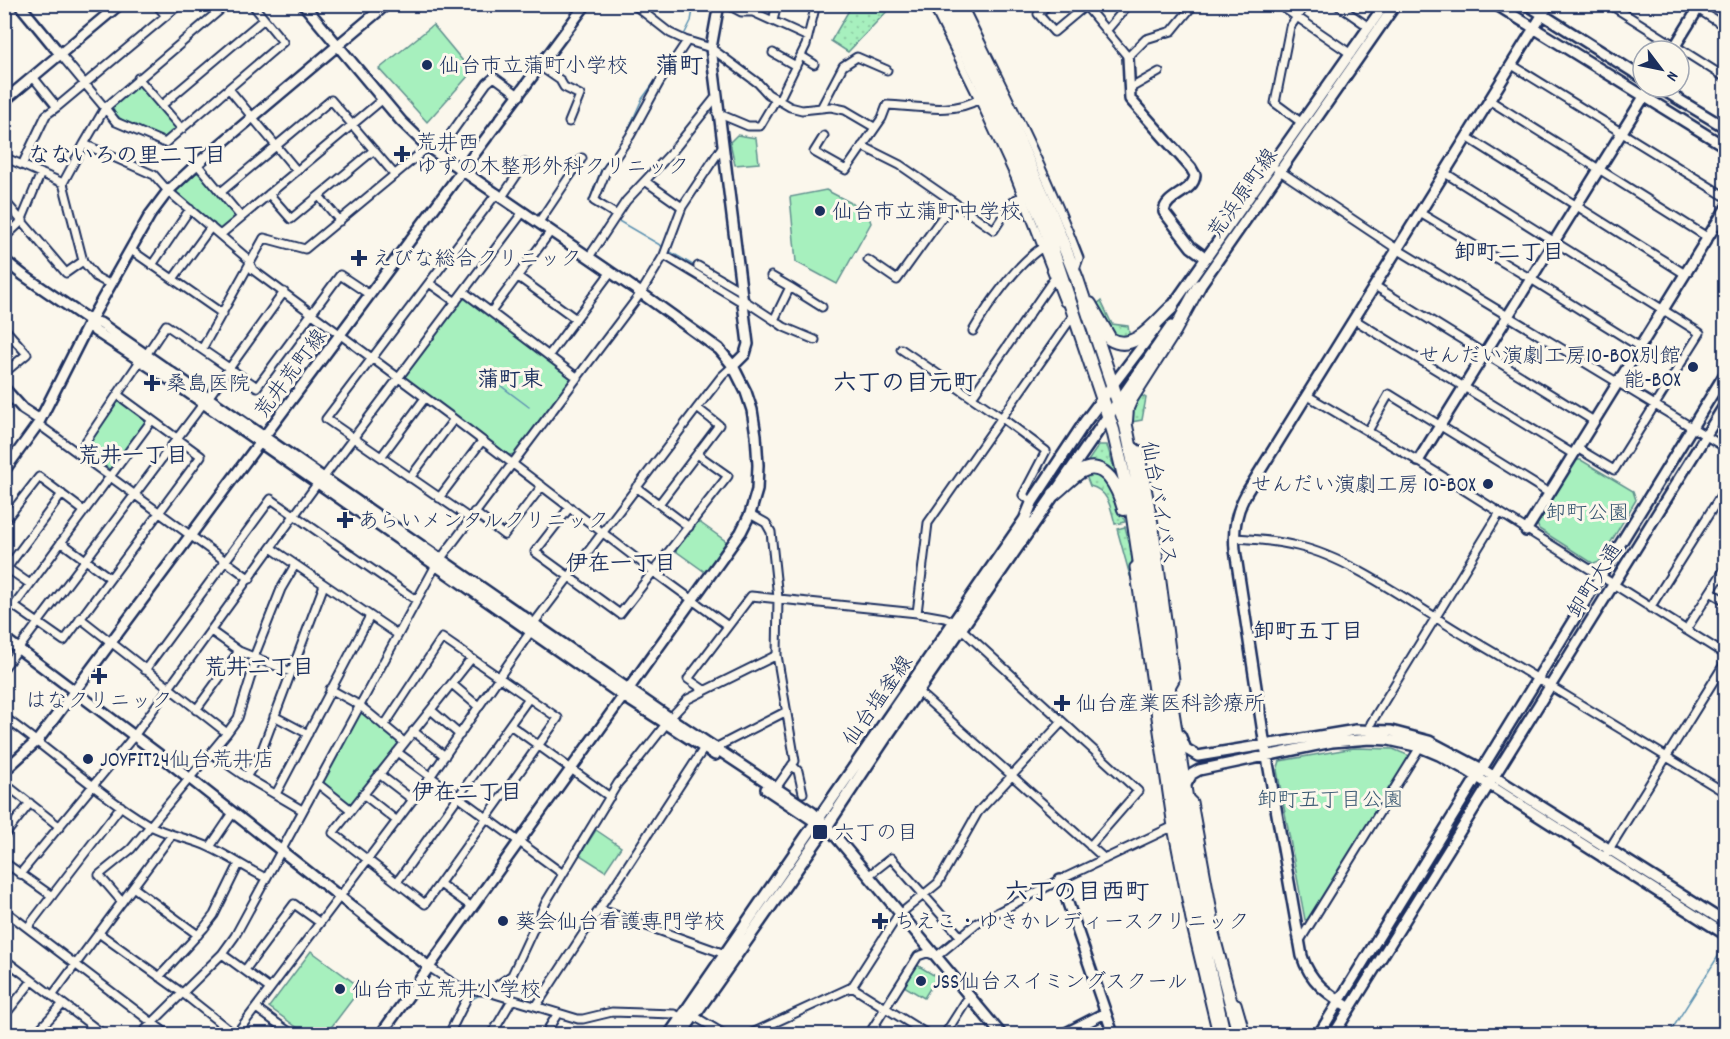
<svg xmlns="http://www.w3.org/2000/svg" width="1730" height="1039" font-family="Dekko,'Klee One',sans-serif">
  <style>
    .grass { fill: url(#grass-dots); stroke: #61908e; stroke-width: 1.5 }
    .green { fill: #a7f0be; stroke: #61908e; stroke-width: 1.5 }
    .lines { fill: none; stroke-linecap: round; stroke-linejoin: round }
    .stream { stroke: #5e93b2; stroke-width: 1.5 }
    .street-casing { stroke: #1b2f5e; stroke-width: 11 }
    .secondary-casing { stroke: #1b2f5e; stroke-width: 14 }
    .primary-casing { stroke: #1b2f5e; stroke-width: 15 }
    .highway-casing { stroke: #1b2f5e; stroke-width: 16 }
    .street { stroke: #fbf7ec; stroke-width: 7 }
    .secondary { stroke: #fbf7ec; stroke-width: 9 }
    .primary { stroke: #fbf7ec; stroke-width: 10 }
    .highway { stroke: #fbf7ec; stroke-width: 12 }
    .poi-dot { fill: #1b2f5e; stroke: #fbf7ec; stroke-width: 2 }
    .labels { text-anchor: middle; stroke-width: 6; stroke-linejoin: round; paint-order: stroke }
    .poi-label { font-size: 21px; fill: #1b2f5e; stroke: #fbf7ec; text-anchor: start }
    .street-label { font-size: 21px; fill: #1b2f5e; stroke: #fbf7ec }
    .park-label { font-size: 21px; fill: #375671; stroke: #fbf7ec }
    .neighbourhood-label { font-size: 22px; font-weight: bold; fill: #1b2f5e; stroke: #fbf7ec }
    .quarter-label { font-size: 24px; font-weight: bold; fill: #1b2f5e; stroke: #fbf7ec }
  </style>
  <defs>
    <pattern id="grass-dots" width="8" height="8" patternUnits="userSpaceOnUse" patternTransform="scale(1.5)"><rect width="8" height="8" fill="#a7f0be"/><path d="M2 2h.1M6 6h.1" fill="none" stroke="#8fcea6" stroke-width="1.8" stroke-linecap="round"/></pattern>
  </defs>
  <rect width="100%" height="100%" fill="#fbf7ec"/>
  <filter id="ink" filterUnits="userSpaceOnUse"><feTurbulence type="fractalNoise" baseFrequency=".0167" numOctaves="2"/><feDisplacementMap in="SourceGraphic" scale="12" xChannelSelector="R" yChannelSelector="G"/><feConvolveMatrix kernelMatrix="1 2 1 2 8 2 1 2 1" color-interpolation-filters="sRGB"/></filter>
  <g filter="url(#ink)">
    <path class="grass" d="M852,5h41l-45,47 -17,-11z
      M1101,301l11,23 16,2 2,13 -15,-1 -18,-34z
      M1139,394l7,4 -4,22 -11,2 1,-13z
      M1099,445h8l8,27 -4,1 -25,-9z
      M1085,473h12l19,19 9,30 -10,2c-4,-16 -7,-34 -25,-38z
      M1125,527l8,29 -2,11 2,9h-3l-13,-47z"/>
    <path class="green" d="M433,25l39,47 -45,50 -48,-53z
      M137,86l7,2 33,39v4l-8,6 -6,1c-13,-6 -50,-16 -50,-31z
      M737,135l19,3 3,25 -24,2 -5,-23z
      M195,173h5l35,41v6l-15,11 -44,-36v-4z
      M826,190l41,21 4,12 -34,61 -41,-22 -6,-65z
      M464,292l108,83 1,5 -58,74 -6,1 -103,-75 -3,-4z
      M116,397l31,20v5l-36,48 -29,-19z
      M1576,460h5l52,31 3,9 -37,62 -5,2 -55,-35 -2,-5z
      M695,519l32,23 -22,30 -32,-23z
      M364,710l35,28 -1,7 -46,59h-6l-24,-17v-8l36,-67z
      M1354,748l39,1 17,7 -99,163 -6,1 -28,-150 3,-9z
      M596,830l25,17 -16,24 -25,-16z
      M311,951l50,37 -35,46h-20l-37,-27z
      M917,965l20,12 -13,21 -20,-12z"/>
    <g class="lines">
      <path class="stream" d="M683,37l8,-16 3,-17
        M676,51l5,-9
        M591,202l-2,-1 12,-31 24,-33 17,-38 32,-44
        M600,208l13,10
        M617,220l48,28
        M669,251l27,16
        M720,283l15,10
        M501,386l28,21
        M11,402l8,10 13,9
        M680,713l4,-5
        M470,1000l10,-5
        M1669,1034l55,-87"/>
      <defs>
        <path id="street" d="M156,4l10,12
          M227,4l-122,104 11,14 49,21 118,-101 -31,-38
          M633,4l37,29 15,7 26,8 47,35 10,11 22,13 12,3 29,-3 14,3 29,17
          M726,4l15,8h12l55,25
          M932,4l47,95 36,78 49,125
          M962,4c41,84 84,167 117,254l-5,14
          M1049,4l-11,10 16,18 31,-26
          M1084,4l44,53 18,-18 26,-8 22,-27
          M1278,4l73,50
          M1336,4l33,23
          M1609,4l117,74
          M1690,4l36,23
          M773,21l4,-17
          M1106,31l23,-27
          M773,53l23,13
          M60,54l45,54 -21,36
          M801,56l13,8
          M1512,65l214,132
          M541,67l19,13 4,7 16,8 -11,27
          M33,77l24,30 -11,8 -24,50 41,18 20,78 13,16 15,8
          M138,78l44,51
          M229,89l68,82
          M1129,89l30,-17
          M779,100l27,-55 10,-41
          M1489,100l218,137
          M162,105l102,-86
          M57,107l123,-103
          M821,108l22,-42 14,-9 30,13
          M717,113l31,13h12l16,-27
          M1302,123l-27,-20 15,-76 16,-23
          M824,136l-10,16 32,18 36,-52 5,-13c29,1 66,10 92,-6
          M1467,137l218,137
          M862,146l38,19 94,65 18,-28 11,-7
          M437,153l50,-70 7,-6 26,19
          M4,157l18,8
          M197,164l44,53
          M1277,169l120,80 329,199
          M1445,173l255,160 -86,137 -37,-22
          M645,181l37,26
          M63,183l21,-39 70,31 14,16 80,68 5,11 201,149 200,153 74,54
          M221,192l110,-92 64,75
          M269,194l22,25 83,-69
          M319,196l21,25
          M502,197l23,-34
          M4,200l62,73 17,-12
          M1420,213l111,66 109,68
          M617,215l-23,-14 12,-30 24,-35 29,-53 28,-42
          M22,219l19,-46
          M539,222l43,-64
          M220,235l163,-136
          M4,238l19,-18
          M131,250l92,64
          M664,255l78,47
          M589,257l37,-56 46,-49 44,-55
          M868,260l29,20 56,-78
          M152,265l38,-56
          M698,266l43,25
          M517,276l59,43
          M771,276l19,11
          M173,279l38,-52
          M429,283l27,19
          M1375,286l219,135
          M464,292l114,86
          M742,299l32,21 16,-33 32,20
          M491,312l60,-81
          M774,320l10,7 31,13
          M1355,320l218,134
          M4,328l23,26 -23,19
          M973,331c15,-26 44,-68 70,-84
          M202,349l62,-111 41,11 123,-102
          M901,349l101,69 44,33 -23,44 9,7
          M146,355l20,-30 91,62 83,-112 30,20
          M549,355l61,-82
          M118,395l83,61 -137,185 -50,-35 138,-186
          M1308,396l110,65 308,194
          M972,397l83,-120
          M208,398l76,-106
          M4,405l8,-7
          M38,424l212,155
          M1368,431l21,-37 160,99
          M1132,445l8,6 15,78 20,151 -4,7
          M78,453l62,-92
          M381,457l44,-59
          M324,477l199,-265
          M410,478l44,-59
          M636,487l53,40
          M439,498l43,-57
          M659,504l60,-79 -22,-17
          M570,507l-35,45 85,62 108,-138 -31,-22
          M474,512l30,23 38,-49
          M750,514l16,9 5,9 7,66 -1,57 18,106 -19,27
          M469,518l-143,-99 171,-226
          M4,522l35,-45 45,34
          M1234,538c21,1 43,3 63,8 55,12 122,63 172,92 86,50 171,103 257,155
          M61,542l49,36
          M271,548l126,86
          M1140,561l-6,6 38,260 20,103 25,104
          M4,566l26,18
          M7,568l55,-74
          M1710,592l16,9
          M1650,608l76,-121
          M917,613l11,-90 142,-203
          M80,618l147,115
          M534,623l163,-215 25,-32 11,-10
          M1686,630l40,-63
          M211,631l28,20 52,21
          M4,668l199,-264
          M145,670l126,-171 145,101
          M452,684l27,23
          M330,689l29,16 45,37
          M915,689l190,170
          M704,690l-16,-11 63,-83 166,17 28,5 9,4 184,169 -48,55
          M196,710l43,-59
          M431,710l29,25
          M274,716l34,18
          M4,717c49,35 94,77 145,108 19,11 41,13 60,22 20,9 38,22 57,31
          M670,718l18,-19 89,-44
          M510,725l100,72
          M384,726l58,-88 116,80 -133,186 -92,-71 138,-174
          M413,731l32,25
          M1370,734l1,-11 128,-209
          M715,748l70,-36
          M397,752l166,122
          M211,753l35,24 56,33
          M792,765l6,6 5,22
          M379,774l34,26
          M246,777l14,-22 64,-170
          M4,783l56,44
          M317,783l34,27
          M276,794l94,-178
          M363,794l34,27
          M1188,797l5,5 21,115
          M4,836l26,-33
          M210,847l23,-34
          M1603,859l123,-198
          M4,862l48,34
          M20,874l114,-138 183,-252
          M868,876l23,-18 69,78
          M397,882l132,-184
          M440,884l32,23
          M133,887l65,48
          M122,902l-23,-27 32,-26 96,-116 11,-15 17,-55 -1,-6 27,-68 14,-24
          M599,909l126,45
          M4,910l163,124
          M900,914l38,-31 40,-71 84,-90
          M28,927l93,-121
          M100,934l85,61 49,39
          M1299,942l121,-195
          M222,954l48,35
          M4,959l99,75
          M429,967l24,16 9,5 26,4 90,27h5l29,-7 62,2 8,4
          M245,970l49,-66 25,18
          M159,977l45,-49 10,-13 25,-51
          M852,987l75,47
          M488,992l24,-17 34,-73 72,-119 15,-17 33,-42
          M52,996l119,-160
          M1237,1003l9,31
          M537,1005l167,-257
          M256,1008l36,26
          M4,1016l28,-35
          M694,1016l30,18
          M35,1034l27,-29
          M141,1034l81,-80 13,-18 201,-371 205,-272 23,-38 18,-48 40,-60
          M236,1034l194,-257 101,-146
          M449,1034l22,-44
          M492,1034l20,-34
          M545,1034l13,-21
          M750,1034l102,-47 45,-70
          M869,1034l49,-78 9,-3 10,3 40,-33 83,-43 114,-54
          M945,1034l21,-33"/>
        <path id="secondary" d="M19,4l41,50
          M303,4l98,117 27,26 213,146 78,56 14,17 13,26 6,18 4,25 2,30 -1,25 -7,24 -9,18 -360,502
          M719,4l-8,44 37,296 -3,10 -12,12
          M1495,4l231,143
          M1526,4l117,74
          M1672,51l29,-47
          M1128,57l2,42 61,69 4,7c-1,18 -30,20 -31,37l27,35 15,11
          M1658,87l68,41
          M4,101l116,-97
          M4,260l19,15 67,46 10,2 570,395 142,94 15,14 174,208
          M1197,290l199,-286
          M1168,312l217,-308
          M90,321l5,10 78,51 450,314 92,59
          M1112,386l44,-58
          M4,388l19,21 17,11
          M1118,402l53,-76
          M1418,461l232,-374
          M4,471l34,-47 52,-103 60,-106 18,-24 29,-27 190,-160
          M1526,531l200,-323
          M4,638l161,121 264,208
          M1180,735l6,14 12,7 158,-26 35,1 38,10 53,28 244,154
          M4,771l34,-31 30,-40 518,-696
          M1185,786l7,-12 7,-4 133,-28 38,-3 19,1 31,7 19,8 27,15 260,165
          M766,789l51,34
          M1060,880l53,154
          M1350,1008c-22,-14 -40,-26 -48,-52l-37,-210 -30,-196c-2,-22 1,-38 12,-58l302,-488
          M1064,1034l41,-21
          M1319,1034l407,-662
          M1334,1034l392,-631"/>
        <path id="primary" d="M670,1034l355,-515 7,-17 53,-80 27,-36
          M681,1034l146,-208 61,-92 230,-332"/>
        <path id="highway" d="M941,4l38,74 63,141 71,211 19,80 35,237 25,148 32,139
          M953,4l46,93 51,114 27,68 49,147 18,87 26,183 31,194 38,144
          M1090,304l20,35c24,15 46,-18 62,-32
          M1126,421l1,-13 4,-9 44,-69 24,-44
          M1054,494c9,-7 17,-16 26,-22 26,-15 39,19 44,37"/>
      </defs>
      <use href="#street" class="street-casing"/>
      <use href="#secondary" class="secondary-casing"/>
      <use href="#primary" class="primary-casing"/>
      <use href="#highway" class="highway-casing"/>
      <use href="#street" class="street"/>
      <use href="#secondary" class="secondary"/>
      <use href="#primary" class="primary"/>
      <use href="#highway" class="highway"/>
    </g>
  </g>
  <g class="poi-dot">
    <circle cx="427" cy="65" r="6"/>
    <path d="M399 145h6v6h6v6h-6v6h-6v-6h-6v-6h6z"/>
    <circle cx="820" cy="211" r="6"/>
    <path d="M356 249h6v6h6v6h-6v6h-6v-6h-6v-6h6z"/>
    <circle cx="1693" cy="367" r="6"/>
    <path d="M149 374h6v6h6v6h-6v6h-6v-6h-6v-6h6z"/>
    <circle cx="1488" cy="484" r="6"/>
    <path d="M342 511h6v6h6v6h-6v6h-6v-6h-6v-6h6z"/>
    <path d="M96 667h6v6h6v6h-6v6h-6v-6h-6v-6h6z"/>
    <path d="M1059 694h6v6h6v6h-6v6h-6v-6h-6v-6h6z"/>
    <circle cx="88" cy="759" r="6"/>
    <rect x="812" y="824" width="16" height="16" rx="3"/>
    <circle cx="503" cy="921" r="6"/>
    <path d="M877 912h6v6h6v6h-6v6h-6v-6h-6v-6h6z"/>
    <circle cx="921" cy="981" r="6"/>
    <circle cx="340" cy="989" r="6"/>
  </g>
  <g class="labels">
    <g class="poi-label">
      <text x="439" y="72">仙台市立蒲町小学校</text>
      <text x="416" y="149">荒井西<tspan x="416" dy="24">ゆずの木整形外科クリニック</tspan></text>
      <text x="832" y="218">仙台市立蒲町中学校</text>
      <text x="372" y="265">えびな総合クリニック</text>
      <text x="1681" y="362" text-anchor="end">せんだい演劇工房10-BOX別館<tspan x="1681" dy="24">能-BOX</tspan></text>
      <text x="166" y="390">桑島医院</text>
      <text x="1476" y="491" text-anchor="end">せんだい演劇工房 10-BOX</text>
      <text x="358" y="527">あらいメンタルクリニック</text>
      <text x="99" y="707" text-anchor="middle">はなクリニック</text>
      <text x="1076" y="710">仙台産業医科診療所</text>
      <text x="100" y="766">JOYFIT24仙台荒井店</text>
      <text x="834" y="839">六丁の目</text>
      <text x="515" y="928">葵会仙台看護専門学校</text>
      <text x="894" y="928">ちえこ・ゆきかレディースクリニック</text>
      <text x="933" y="988">JSS仙台スイミングスクール</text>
      <text x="352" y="996">仙台市立荒井小学校</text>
    </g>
    <g class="street-label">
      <text transform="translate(1242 193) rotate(-55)" y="7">荒浜原町線</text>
      <text transform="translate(290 373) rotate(-53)" y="7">荒井荒町線</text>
      <text transform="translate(1160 503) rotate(80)" y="7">仙台バイパス</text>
      <text transform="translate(1594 580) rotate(-58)" y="7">卸町大通</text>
      <text transform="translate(877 700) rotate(-55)" y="7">仙台塩釜線</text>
    </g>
    <g class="park-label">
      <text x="1587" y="519">卸町公園</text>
      <text x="1330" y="806">卸町五丁目公園</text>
    </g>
    <g class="neighbourhood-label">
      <text x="127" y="162">なないろの里二丁目</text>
      <text x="1509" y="259">卸町二丁目</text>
      <text x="510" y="386">蒲町東</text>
      <text x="133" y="462">荒井一丁目</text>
      <text x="621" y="570">伊在一丁目</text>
      <text x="1308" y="638">卸町五丁目</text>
      <text x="259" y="674">荒井二丁目</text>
      <text x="467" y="799">伊在二丁目</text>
    </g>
    <g class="quarter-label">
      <text x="679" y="73">蒲町</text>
      <text x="905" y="390">六丁の目元町</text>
      <text x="1077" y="899">六丁の目西町</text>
    </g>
  </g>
  <rect width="1730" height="1039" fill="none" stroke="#fbf7ec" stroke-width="24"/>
  <rect x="12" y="12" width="1706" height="1015" fill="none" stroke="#1b2f5e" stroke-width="2" filter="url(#ink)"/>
  <g transform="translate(1661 69) rotate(122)"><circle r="28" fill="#fbf7ec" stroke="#a1a7b3" stroke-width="1.5"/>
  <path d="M0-4.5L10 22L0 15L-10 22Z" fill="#1b2f5e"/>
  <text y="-9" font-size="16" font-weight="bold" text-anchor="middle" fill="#1b2f5e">N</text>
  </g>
</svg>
